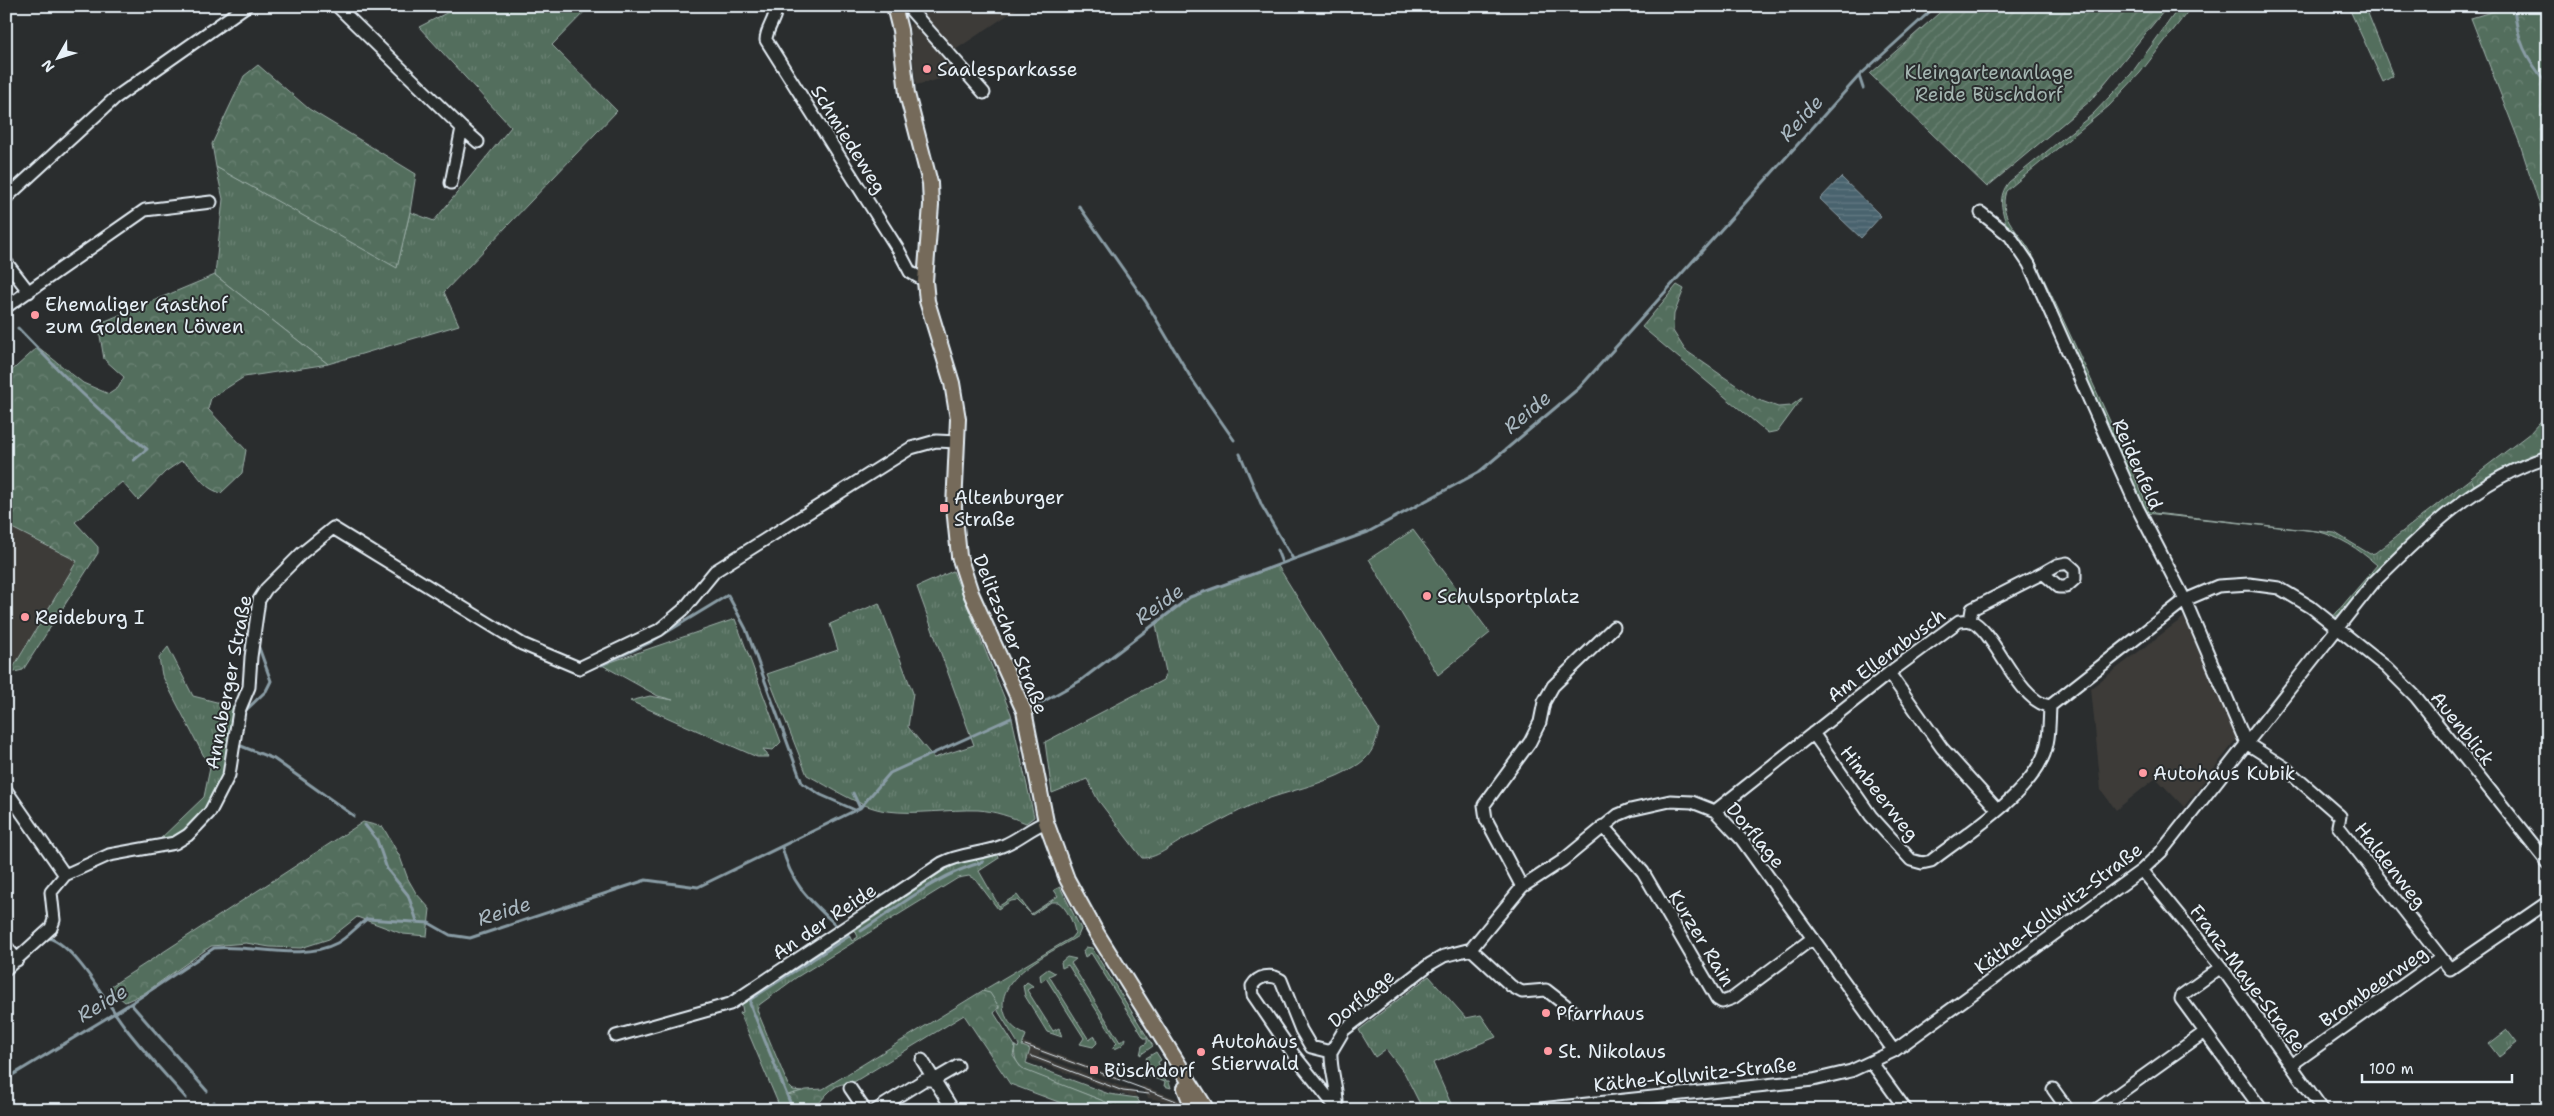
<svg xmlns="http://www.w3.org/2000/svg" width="2554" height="1116" font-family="'Shantell Sans',sans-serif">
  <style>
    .built { fill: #3c3b38 }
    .grass { fill: url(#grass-tufts); stroke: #9eb0aa }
    .forest { fill: url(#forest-crowns); stroke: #9eb0aa }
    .garden { fill: url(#garden-furrows); stroke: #9eb0aa }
    .pitch { fill: #536e5d; stroke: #9eb0aa }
    .water { fill: url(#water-rules); stroke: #899ca5 }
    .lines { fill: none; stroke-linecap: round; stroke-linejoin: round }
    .stream { stroke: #899ca5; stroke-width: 3 }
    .minor-casing { stroke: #e8f1f8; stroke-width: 15 }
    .major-casing { stroke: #e8f1f8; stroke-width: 18 }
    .minor { stroke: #2a2d2e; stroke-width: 11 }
    .major { stroke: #746a5a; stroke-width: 14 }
    .tram { stroke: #e8f1f8; stroke-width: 1 }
    .poi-dot { fill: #ff9aa2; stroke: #2a2d2e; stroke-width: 2 }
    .labels { text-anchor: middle; stroke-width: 4; stroke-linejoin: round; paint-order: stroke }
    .poi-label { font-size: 19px; fill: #e8f1f8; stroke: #2a2d2e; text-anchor: start }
    .park-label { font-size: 19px; fill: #a5b6b2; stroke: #2a2d2e }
    .street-label { font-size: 19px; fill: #e8f1f8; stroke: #2a2d2e }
    .water-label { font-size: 20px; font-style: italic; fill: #a9b8c1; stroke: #2a2d2e }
  </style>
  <defs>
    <pattern id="grass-tufts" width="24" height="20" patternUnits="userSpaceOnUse" patternTransform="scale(1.25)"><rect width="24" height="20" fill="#536e5d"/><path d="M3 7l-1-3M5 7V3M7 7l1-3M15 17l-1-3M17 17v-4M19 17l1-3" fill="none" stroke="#6c8375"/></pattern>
    <pattern id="forest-crowns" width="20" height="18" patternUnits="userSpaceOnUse" patternTransform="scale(1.25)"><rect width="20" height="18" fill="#536e5d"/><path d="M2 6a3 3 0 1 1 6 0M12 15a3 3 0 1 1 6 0" fill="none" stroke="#6c8375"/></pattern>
    <pattern id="garden-furrows" width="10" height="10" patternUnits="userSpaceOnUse" patternTransform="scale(1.25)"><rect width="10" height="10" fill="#536e5d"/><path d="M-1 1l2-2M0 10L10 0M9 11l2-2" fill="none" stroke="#6c8375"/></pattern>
    <pattern id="water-rules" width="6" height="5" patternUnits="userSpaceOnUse" patternTransform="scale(1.25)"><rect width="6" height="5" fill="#4a636e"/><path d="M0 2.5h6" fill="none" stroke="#647a83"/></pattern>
  </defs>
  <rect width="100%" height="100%" fill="#2a2d2e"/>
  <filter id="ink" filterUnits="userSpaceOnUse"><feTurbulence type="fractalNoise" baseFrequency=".02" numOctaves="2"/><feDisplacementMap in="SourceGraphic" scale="10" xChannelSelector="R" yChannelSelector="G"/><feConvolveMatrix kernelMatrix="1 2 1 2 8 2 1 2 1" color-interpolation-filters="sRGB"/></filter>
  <g filter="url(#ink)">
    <path class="built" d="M936,6h85l-69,46 9,22 -45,11 -7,-60z
      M14,529l63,32 -71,118v-140z
      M2184,617l53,122 -53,68 -28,-29 -40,32 -15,-20 -10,-102z
      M1024,1042l94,35 -2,4 -76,-28 -1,3 94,35 4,6 -14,-3 -96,-36 3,-9 -7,-3z
      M1141,1085l47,18v7l-17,-8 -23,-4z"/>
    <path class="grass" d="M460,6h130l-38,39 65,66 -173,181 15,33 -131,39 -113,-89 8,-76 -7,-32 181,100 13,-55 24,9 77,-94 -92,-100z
      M2180,6h12l-52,67 -31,33 -103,85c-9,28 15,41 26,63 40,84 79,167 116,253l6,6 181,20 35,21 5,-1 96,-75 4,9 -132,126 -11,5 45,-53c-20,-17 -36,-28 -61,-34l-171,-18 -138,-286c-5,-17 -10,-30 2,-45l84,-68 38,-40z
      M2348,6h17l28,70 -10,6z
      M1278,566l101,163c-3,14 -7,26 -20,35 -27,18 -59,24 -89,34 -28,9 -53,26 -80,38 -15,6 -32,23 -48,22l-44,-58 -11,-21 -35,14 -7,-51 118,-62 3,-8 -10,-47 34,-28z
      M953,571l58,143 23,103 -8,6c-15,-6 -31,-12 -48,-13 -30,-1 -61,5 -91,1 -26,-3 -57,-24 -80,-36l-40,-101 71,-24 -8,-26 49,-21 34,90 -5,34 26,31 40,-13 -57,-158z
      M735,619l46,123 -8,8 -10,-1 6,8h-12l-127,-56 20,-5 23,4 -15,-4 -56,-31z
      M168,647l25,49 43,11c-3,18 -4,53 -11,69 -11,28 -35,63 -67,65l46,-44 6,-29 -48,-93 -3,-17z
      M997,853l2,5 -20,13 20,35 18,-11 14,19 27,-18 -4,-6 6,-3 21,42 -3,7c-25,16 -83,40 -74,75 3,12 11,19 22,24l-4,11 8,3 -4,14 83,31 28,4 3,5 -5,3 3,4h-20l-7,-6 -83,-32c-11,-7 -15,-13 -13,-26l3,2 1,-3 -21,-34 1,-4 -9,-13 -8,-3 89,-53 4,-5c-1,-10 -9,-26 -17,-31h-7l-19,13 -15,-15 -6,1 -13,8 -22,-29 -7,-4 -11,2 -161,99 -38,28 -2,5 31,75 5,5 9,1 -14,4 6,15h-13l-41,-97 3,-1 -2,-11 102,-67 5,-1 4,8 6,-4 -3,-7 90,-60 20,-9z
      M1086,947l6,1 61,98 -13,9 2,-9 5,-3v-5h-3l-53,-85 -6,4 -2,-6z
      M1067,957l9,2 -5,4 49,79 6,-4c0,6 -9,12 -14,10l5,-5 -49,-78 -6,3 -1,-6z
      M1048,969l7,4 -6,3 40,64 6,-4 2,7 -4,4 -13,-3 4,-6 -38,-60 -5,4 -1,-7z
      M1429,976l37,42 15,-3 15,22 -63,26 19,43 -7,4h-22l-18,-36 -19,-25 -11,8 -16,-27z
      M1027,982l6,4 -6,4 26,41 6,-3 3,9 -15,-5 -22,-36 -2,-10z
      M2507,1030l10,13 -18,14 -10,-13z
      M1156,1052l5,8 -3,2 8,19h3l2,7 -7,-2 1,-4 -20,-7 -2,3 -5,-2 13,-8 -5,-10z"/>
    <path class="forest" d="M2502,6h46v225l-28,-87 -49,-126 30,-9z
      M258,65l51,44 107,65 -6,38 -13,56 -181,-101 -4,-23 32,-68z
      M215,275l113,89 -84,13 -33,21 -3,11 38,41 -4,23 -21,20c-23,-6 -25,-28 -40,-32l-16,11 -27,28 -16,-18 -47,40 23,25v6l-75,117 -13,3 67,-112 -63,-32 -8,-2v-151l32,-29 45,36 26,11 9,-6 6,-11 -20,-18 -6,-35z
      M1677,285l7,4 -10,25 -1,17 12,19 71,49 22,8 13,-1 12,-9 -25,34 -10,2 -126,-106z
      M2548,413v38l-46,18 -27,18 -4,-9 59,-45z
      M363,822l20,5 17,30 8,22 8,14 14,16 -3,27 -24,-2 -46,-17 -28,22 -28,9 -31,-1 -24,-4 -35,3 -68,48 -18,8 -17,-14z
      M982,991l8,2 9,14 -5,6 21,33 -2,10 9,13 89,35 7,6h-38l-70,-26 -46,-69 -115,70c-14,-6 -27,16 -36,25h-19l-6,-15 18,-5 17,-1z"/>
    <path class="garden" d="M1947,6h221l-78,95 -103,86 -117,-113z"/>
    <path class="pitch" d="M1413,530l77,103 -52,42 -69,-116z"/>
    <path class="water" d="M1841,177l40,39 -20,22 -41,-39z"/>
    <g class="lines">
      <path class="stream" d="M2514,6c3,35 12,52 34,79
        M1859,76l4,12
        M1079,206l67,96 45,76 43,62
        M18,328c41,43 82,86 129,121l-13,11
        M1240,454l22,52 31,53
        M1277,550l5,13
        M602,665l47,-22 79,-48 18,34 56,154 19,12 34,15
        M1037,705l43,-24 110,-84 178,-65 111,-60 100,-84 280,-312 77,-70
        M244,712l22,-21 5,-10 -13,-36
        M241,746l33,13 80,57
        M853,793l7,15
        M365,825l12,15 10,29 21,26 9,26
        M782,847c10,40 29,54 58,82
        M861,931c39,-25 77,-57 122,-69
        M45,941l4,-3c27,8 58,66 76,89 19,25 40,47 61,71
        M131,1004l76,87
        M6,1079l127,-77 81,-54c37,-4 87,14 123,-5 10,-5 20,-17 30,-24l62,4 21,12 20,3 176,-58 52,7 162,-79 30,-35 121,-55
        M214,1102l4,8
        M793,1110l-43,-106 1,-5 98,-63"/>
      <defs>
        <path id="minor" d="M337,6l125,122 -11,55
          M775,6c3,11 -9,22 -9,34l133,211 11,21 15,9
          M907,6l77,87
          M462,128l16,14
          M6,198l109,-100 131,-92
          M1981,213l29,23 19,28 109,245 47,91 61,143
          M6,262l23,30
          M6,307l139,-97 66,-8
          M1970,621l2,-12 71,-36 16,14h7l9,-8v-9l-8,-7 -10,2 -14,8
          M1889,673l53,75 55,61
          M1813,733l58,83 40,44 11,3 9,-2c35,-27 92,-62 111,-102 8,-16 7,-36 8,-53
          M2246,743l38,24 56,49 -2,10 112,143 98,-67
          M6,790l59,85
          M1715,811l174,-138 70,-52c4,0 9,-1 12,0 23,8 47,82 79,85l135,-106 33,-14 31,-2 30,4 32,19 75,60 30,30 132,166
          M1603,826l40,46 74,127 5,3 11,-4 80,-60
          M2142,870l79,97 102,143
          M1522,887l-36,-68 -2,-14 46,-63 10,-20 4,-20 9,-16 61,-59
          M6,946l11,14
          M1471,949l40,37 11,6 24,-2 27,21
          M2221,967l-39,28 -1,4 81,111
          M6,969l45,-41 3,-8 -3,-28 14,-17 44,-20 66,-12 13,-8 22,-23 19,-37 10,-64 10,-24 2,-30 8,-57 7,-11 36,-36 31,-25 189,116 57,24 80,-38 24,-20 32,-39 196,-123 25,-7 22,1
          M616,1036l114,-32 212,-141c19,-10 40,-9 60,-17 16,-6 28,-18 44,-24
          M1331,1052l13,-22 86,-66 14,-8 27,-7 51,-62 40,-26 56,-46 12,-5 40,-9 22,1 23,9 27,29 152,211
          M922,1060l31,50
          M1872,1063l34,47
          M2291,1065l150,-107
          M850,1088l15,22
          M2053,1089l15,21
          M1337,1106c1,-18 -7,-35 -6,-54l-20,-5 -10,-17 -20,-50c-10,-7 -23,-4 -29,6l1,9 41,60 44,55
          M876,1110l48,-30h10l24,-14
          M1531,1110l282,-30 38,-9 43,-20 248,-181 19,-18 212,-269c50,-50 105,-105 175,-126
          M2096,1110l109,-78
          M2544,1110l4,-3"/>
        <path id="major" d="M894,6l6,24 7,64 23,89 1,22 -6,76 2,20 25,82 6,36 -4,88 5,49 12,37 53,118 22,111 21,57 29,53 111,178
          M1185,1088l9,22"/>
      </defs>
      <use href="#minor" class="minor-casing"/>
      <use href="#major" class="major-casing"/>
      <use href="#minor" class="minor"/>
      <use href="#major" class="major"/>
      <path class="tram" d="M1025,1045l149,55 18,10
        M1031,1056l92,35 26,3"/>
    </g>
  </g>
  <g class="poi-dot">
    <circle cx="927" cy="69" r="5"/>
    <circle cx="35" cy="315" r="5"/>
    <rect x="939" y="503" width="10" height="10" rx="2.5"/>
    <circle cx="1427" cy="596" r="5"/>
    <circle cx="25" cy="617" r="5"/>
    <circle cx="2143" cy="773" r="5"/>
    <circle cx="1546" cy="1013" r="5"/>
    <circle cx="1548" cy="1051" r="5"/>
    <circle cx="1201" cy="1052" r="5"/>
    <rect x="1089" y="1065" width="10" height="10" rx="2.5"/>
  </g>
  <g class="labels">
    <g class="poi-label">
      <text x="937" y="76">Saalesparkasse</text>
      <text x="45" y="311">Ehemaliger Gasthof<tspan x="45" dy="22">zum Goldenen Löwen</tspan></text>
      <text x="954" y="504">Altenburger<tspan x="954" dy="22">Straße</tspan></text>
      <text x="1437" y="603">Schulsportplatz</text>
      <text x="35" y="624">Reideburg I</text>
      <text x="2153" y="780">Autohaus Kubik</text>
      <text x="1556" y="1020">Pfarrhaus</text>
      <text x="1211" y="1048">Autohaus<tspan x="1211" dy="22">Stierwald</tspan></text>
      <text x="1558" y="1058">St. Nikolaus</text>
      <text x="1104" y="1077">Büschdorf</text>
    </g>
    <g class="park-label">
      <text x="1989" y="79">Kleingartenanlage<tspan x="1989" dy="22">Reide Büschdorf</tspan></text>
    </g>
    <g class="street-label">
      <text transform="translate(849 139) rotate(58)" y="7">Schmiedeweg</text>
      <text transform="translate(2138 464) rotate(66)" y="7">Reidenfeld</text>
      <text transform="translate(1011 634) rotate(68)" y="7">Delitzscher Straße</text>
      <text transform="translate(1886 655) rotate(-37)" y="7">Am Ellernbusch</text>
      <text transform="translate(228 682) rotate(-79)" y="7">Annaberger Straße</text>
      <text transform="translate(2463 728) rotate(51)" y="7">Auenblick</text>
      <text transform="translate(1880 793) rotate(52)" y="7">Himbeerweg</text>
      <text transform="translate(1756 835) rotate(50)" y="7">Dorflage</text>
      <text transform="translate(2391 865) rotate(52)" y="7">Haldenweg</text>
      <text transform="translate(2058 908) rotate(-37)" y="7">Käthe-Kollwitz-Straße</text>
      <text transform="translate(824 921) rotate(-34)" y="7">An der Reide</text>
      <text transform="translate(1702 938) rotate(59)" y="7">Kurzer Rain</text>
      <text transform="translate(2248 978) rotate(53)" y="7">Franz-Maye-Straße</text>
      <text transform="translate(2373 986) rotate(-35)" y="7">Brombeerweg</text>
      <text transform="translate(1361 998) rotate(-40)" y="7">Dorflage</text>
      <text transform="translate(1695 1074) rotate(-6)" y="7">Käthe-Kollwitz-Straße</text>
    </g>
    <g class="water-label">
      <text transform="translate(1801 118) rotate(-48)" y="7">Reide</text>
      <text transform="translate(1527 412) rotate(-40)" y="7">Reide</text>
      <text transform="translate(1159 604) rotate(-36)" y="7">Reide</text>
      <text transform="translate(504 911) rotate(-18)" y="7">Reide</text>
      <text transform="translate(102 1003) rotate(-31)" y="7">Reide</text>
    </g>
  </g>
  <rect width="2554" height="1116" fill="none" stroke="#2a2d2e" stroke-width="25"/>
  <rect x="12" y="12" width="2529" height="1091" fill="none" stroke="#e8f1f8" stroke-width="2" filter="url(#ink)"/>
  <g transform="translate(58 58) rotate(231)" stroke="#2a2d2e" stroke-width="4" paint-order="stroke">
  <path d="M0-4L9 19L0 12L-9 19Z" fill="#e8f1f8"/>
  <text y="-8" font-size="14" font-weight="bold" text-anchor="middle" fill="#e8f1f8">N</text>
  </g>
  <path d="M2362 1074v8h150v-8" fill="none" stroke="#e8f1f8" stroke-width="2.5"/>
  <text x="2369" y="1074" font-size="15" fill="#e8f1f8" stroke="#2a2d2e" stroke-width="4" paint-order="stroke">100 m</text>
</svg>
